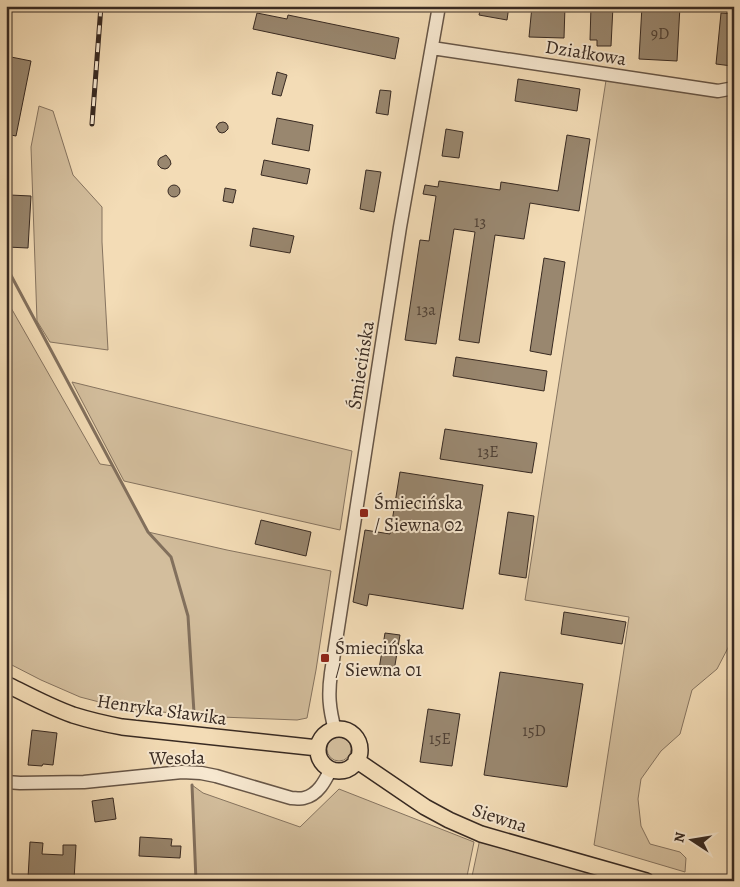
<svg xmlns="http://www.w3.org/2000/svg" width="740" height="887" font-family="Alegreya,serif">
  <style>
    .green { fill: #d3be9d; stroke: #867460 }
    .lines { fill: none; stroke-linecap: round; stroke-linejoin: round }
    .stream { stroke: #82705d; stroke-width: 3 }
    .building { fill: #99876f; stroke: #382a22 }
    .minor-casing { stroke: #675647; stroke-width: 15 }
    .major-casing { stroke: #382a22; stroke-width: 18 }
    .minor { stroke: #f7e8d0; stroke-width: 12 }
    .major { stroke: #f3dcb6; stroke-width: 15 }
    .rail-casing { stroke: #382a22; stroke-width: 5 }
    .rail { stroke: #f7e8d0; stroke-width: 3; stroke-dasharray: 9; stroke-linecap: butt }
    .poi-dot { fill: #8f2418; stroke: #f7e8d0; stroke-width: 2 }
    .labels { text-anchor: middle; stroke-width: 4; stroke-linejoin: round; paint-order: stroke }
    .number-label { font-size: 16px; fill: #504135 }
    .street-label { font-size: 19px; fill: #382a22; stroke: #f7e8d0 }
    .poi-label { font-size: 19px; fill: #382a22; stroke: #f7e8d0; text-anchor: start }
  </style>
  <rect width="100%" height="100%" fill="#f3dcb6"/>
  <filter id="stains"><feTurbulence type="fractalNoise" baseFrequency=".004" numOctaves="4"/><feColorMatrix values="0 0 0 0 .2 0 0 0 0 .09 0 0 0 0 .02 0 0 0 .5 -.17"/></filter>
  <radialGradient id="worn" r=".72"><stop offset=".6" stop-color="#630" stop-opacity="0"/><stop offset="1" stop-color="#630" stop-opacity=".3"/></radialGradient>
  <path class="green" d="M607,74l127,14v547l-4,9 -13,25 -25,21 -12,44 -19,17 -20,28 -3,20 3,27 9,18 30,8 6,6 -1,14 -91,-27 35,-228 -104,-17z
    M39,106l14,5 20,64 29,32v35l6,108 -58,-8 -13,-21 -6,-174z
    M6,299l94,165 13,2 35,66 79,18 104,21 -15,99 -9,48 -10,2 -76,-3 -95,-8 -46,-12 -39,-17 -35,-18z
    M72,382l280,69 -12,79 -216,-49z
    M327 749a12 12 0 1 1 24 0a12 12 0 1 1-24 0Z
    M192,785l11,8 97,34 39,-38 135,53 -8,39h-270z
    M481,834l128,47h-138z"/>
  <g class="lines">
    <path class="stream" d="M6,266l142,266 23,25 17,59 6,97
      M192,785l4,96"/>
  </g>
  <path class="building" d="M481,6h28l-2,14 -28,-5z
    M532,6h33l-1,32 -35,-1z
    M591,6h22l-2,40h-14v-6h-7z
    M642,6h38l-3,55 -38,-2z
    M257,13l30,6 1,-4 111,23 -4,21 -142,-30z
    M721,13l13,1v31l-2,21 -16,-2z
    M6,56l25,5 -15,75 -10,-2z
    M277,72l10,3 -6,21 -9,-2z
    M518,79l62,10 -3,22 -62,-10z
    M380,90l11,1 -3,24 -12,-2z
    M277,118l36,7 -4,26 -37,-7z
    M223,122l3,1 2,3v3l-3,3 -3,1 -3,-1 -3,-5 3,-4z
    M446,129l17,3 -4,26 -17,-2z
    M567,135l23,4 -11,72 -49,-8 -6,36 -29,-4 -16,108 -20,-3 16,-108 -21,-3 -18,115 -31,-4 15,-100 9,1 7,-45 -13,-2 2,-9 13,2 1,-6 61,9 1,-8 57,9z
    M166,155l4,5 1,4 -3,4 -3,1 -4,-1 -3,-3v-4l2,-3z
    M264,160l46,9 -3,15 -46,-9z
    M366,170l15,2 -7,40 -14,-3z
    M168 191a6 6 0 1 1 12 0a6 6 0 1 1-12 0Z
    M225,188l11,2 -3,13 -10,-2z
    M10,195l21,1 -3,52 -21,-1z
    M253,228l41,8 -4,17 -40,-7z
    M544,258l21,4 -14,93 -21,-4z
    M456,357l91,14 -3,20 -91,-15z
    M445,429l92,14 -5,30 -92,-14z
    M400,472l83,13 -20,124 -94,-15 -2,12 -14,-4 12,-72 25,4z
    M508,512l26,4 -8,62 -27,-4z
    M261,520l50,12 -5,24 -51,-12z
    M564,612l62,10 -4,22 -61,-10z
    M385,633l15,2 -7,42 -15,-2z
    M500,672l83,12 -16,103 -83,-12z
    M428,709l32,5 -8,52 -32,-4z
    M32,730l25,3 -4,32 -10,-1 -1,2 -14,-1z
    M113,798l3,21 -21,3 -3,-21z
    M140,837l32,2 -1,7h10l-1,12 -41,-2z
    M30,842l13,1 -1,11 21,1v-10h13l-2,35 -46,-2z"/>
  <g class="lines">
    <defs>
      <path id="minor" d="M432,48l286,43 16,-3
        M335,730c-6,-22 -7,-36 -4,-57l69,-446 39,-221
        M6,782l14,1 64,-1 98,-10 19,1 15,3 75,22c4,0 9,1 13,0 14,-3 21,-17 27,-29"/>
      <path id="major" d="M6,684c22,11 44,23 67,31 16,5 33,9 49,12l196,21
        M318 750a21 21 0 1 1 42 0a21 21 0 1 1-42 0Z
        M356,760l69,47 24,13 32,14 165,47"/>
    </defs>
    <use href="#minor" class="minor-casing"/>
    <use href="#major" class="major-casing"/>
    <use href="#minor" class="minor"/>
    <use href="#major" class="major"/>
    <defs>
      <path id="rail" d="M92,124l9,-118"/>
    </defs>
    <use href="#rail" class="rail-casing"/>
    <use href="#rail" class="rail"/>
  </g>
  <g class="poi-dot">
    <rect x="359" y="508" width="10" height="10" rx="2.5"/>
    <rect x="320" y="653" width="10" height="10" rx="2.5"/>
  </g>
  <g class="labels">
    <g class="number-label">
      <text x="660" y="39">9D</text>
      <text x="480" y="227">13</text>
      <text x="426" y="315">13a</text>
      <text x="488" y="457">13E</text>
      <text x="534" y="736">15D</text>
      <text x="440" y="744">15E</text>
    </g>
    <g class="street-label">
      <text transform="translate(586 52) rotate(9)" y="7">Działkowa</text>
      <text transform="translate(360 365) rotate(-81)" y="7">Śmiecińska</text>
      <text transform="translate(162 709) rotate(8)" y="7">Henryka Sławika</text>
      <text transform="translate(177 757) rotate(-1)" y="7">Wesoła</text>
      <text transform="translate(500 817) rotate(18)" y="7">Siewna</text>
    </g>
    <g class="poi-label">
      <text x="374" y="509">Śmiecińska<tspan x="374" dy="22">/ Siewna 02</tspan></text>
      <text x="335" y="654">Śmiecińska<tspan x="335" dy="22">/ Siewna 01</tspan></text>
    </g>
  </g>
  <rect width="740" height="887" fill="none" stroke="#f3dcb6" stroke-width="25"/>
  <rect x="8" y="8" width="725" height="872" fill="none" stroke="#382a22" stroke-width="2.5"/>
  <rect x="12" y="12" width="715" height="862" fill="none" stroke="#382a22"/>
  <g transform="translate(692 840) rotate(282)" stroke="#f7e8d0" stroke-width="4" paint-order="stroke">
  <path d="M0-4L9 19L0 12L-9 19Z" fill="#382a22"/>
  <text y="-8" font-size="14" font-weight="bold" text-anchor="middle" fill="#382a22">N</text>
  </g>
  <rect width="100%" height="100%" filter="url(#stains)"/>
  <rect width="100%" height="100%" fill="url(#worn)"/>
</svg>
